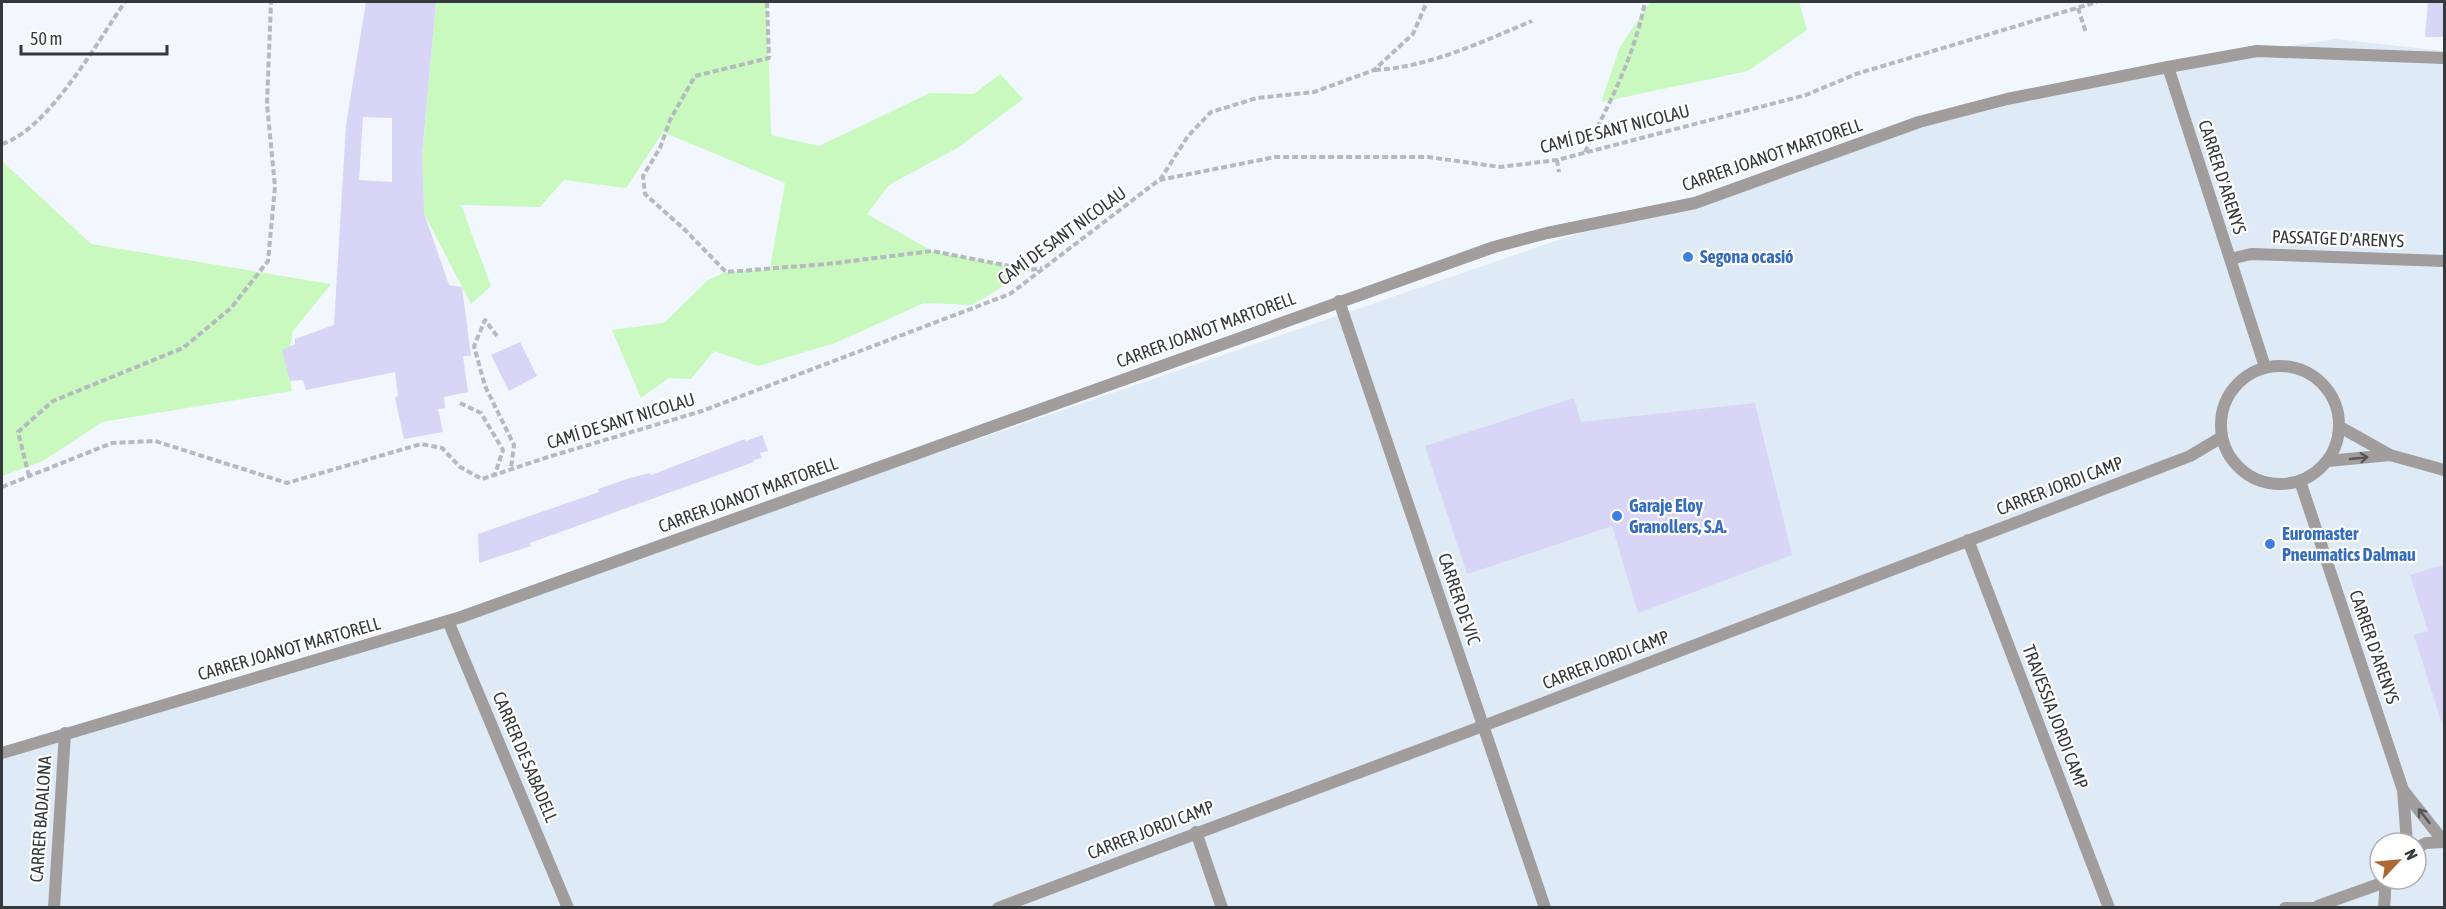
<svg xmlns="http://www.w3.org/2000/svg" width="2446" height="909" font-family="'Asap Condensed',sans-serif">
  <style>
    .built { fill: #deeaf5; fill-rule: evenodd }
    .green { fill: #c9f9be }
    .building { fill: #d9d5f6; fill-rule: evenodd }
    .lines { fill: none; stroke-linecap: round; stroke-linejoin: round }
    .path { stroke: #b5babf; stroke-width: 4; stroke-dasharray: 6 3; stroke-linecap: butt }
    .lane { stroke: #a09d9c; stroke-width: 12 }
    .street { stroke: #a09d9c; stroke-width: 12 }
    .oneway { stroke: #565758 }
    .shop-dot { fill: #3f7fe0; stroke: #fff; stroke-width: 2 }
    .labels { text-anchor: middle; stroke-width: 4.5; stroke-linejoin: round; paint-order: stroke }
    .street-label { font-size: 18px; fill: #36393b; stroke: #fff }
    .shop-label { font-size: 18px; font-weight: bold; fill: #366cbe; stroke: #fff; text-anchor: start }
  </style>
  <rect width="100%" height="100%" fill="#f1f7fd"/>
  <path class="built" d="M2336,39l108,12v856h-2442v-154l446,-132 1125,-386 122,-32 224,-81 338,-71zM2380,843h36v36h-36z"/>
  <path class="green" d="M436,2h331l4,133 48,11 111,-53 44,1 26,-20 23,25 -64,48 -70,38 -22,29 65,37 98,19 -58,35 -48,-2 -89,40 -77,23 -44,-15 -23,28 -22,-1 -28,20 -29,-68 52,-7 44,-43 18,-8 44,-3 15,-86 -122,-51 -37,56 -62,-8 -24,27 -79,-2 30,81 -20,18 -53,-102z
    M1650,2h149l8,28 -59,41 -147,31 19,-55z
    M2,161l89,83 240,40 -38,47 -6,32 5,28 -190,31 -59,39 -41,15z"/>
  <path class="building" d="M366,2h70l-14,153 2,58 25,72 13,2 9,69h-8l5,36 -24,5 1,11 -7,1 5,23 -39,7 -9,-41 3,-3 -3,-23 -89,18 -3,-10 -13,1 -8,-31 13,-6v-5l39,-14 12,-200zM363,117l29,1v64l-33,-2z
    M2428,2h17v35h-20z
    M520,342l17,34 -28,15 -18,-36z
    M1574,398l7,24 174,-19 37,152 -154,58 -26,-87 -145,48 -42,-128z
    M762,435l6,16 -8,2 2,5 -9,2 1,2 -224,81 1,3 -52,17 -1,-29 121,-42 -1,-3 32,-11 20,-5 1,2 94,-36 1,2z
    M2445,564v156l-4,1 -27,-86 14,-4 -18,-56z"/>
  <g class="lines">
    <path class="path" d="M767,2l2,56 -74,18 -25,44 -10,28 -17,28 2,18 39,35 42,43 101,-8 105,-13 98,19 12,-2
      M2078,8l8,25
      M1375,70c55,-3 106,-28 157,-49
      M2,144c47,-15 95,-102 123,-142
      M1585,152c25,-50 49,-95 60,-150
      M1557,160l2,12
      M1160,180l28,-44 23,-24 46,-14 57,-6 60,-22 39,-36 13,-30 -1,-2
      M497,336l-12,-16 -11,26 11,40 29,59 -3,24
      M460,403l21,10 22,37 -8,24
      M29,476l-11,-44 35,-31 130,-53 48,-40 37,-47 7,-74 -8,-83 4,-102
      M2,487l110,-44 43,-2 132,42 134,-39 21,4 18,19 22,12 66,-22 154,-46 308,-117 149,-114 116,-23h153l72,10 57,-7 249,-65 50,-21 241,-72"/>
    <path class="lane" d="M448,621l120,287
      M1196,832l26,76"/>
    <path class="street" d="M2168,67l97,300
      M2230,259l21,-5 193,7
      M1339,301l206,607
      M2221 425a59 59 0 1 1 118 0a59 59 0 1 1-118 0Z
      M2340,427l50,28 54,15
      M2328,461l62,-6
      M2300,481l103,309 4,53
      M1968,540l141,368
      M2,753l459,-136 1033,-370 53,-14 148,-30 224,-81 88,-23 161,-32 89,-16 187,7
      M2403,790l41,52
      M2416,848l10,-5 18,-1
      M2318,906l67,-24
      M54,908l11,-175
      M998,908l485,-182 707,-270 32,-19
      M2285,908h38
      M2384,908l2,-29"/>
  </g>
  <defs><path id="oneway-shaft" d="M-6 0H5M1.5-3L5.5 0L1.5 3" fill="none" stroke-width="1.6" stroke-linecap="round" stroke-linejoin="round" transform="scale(1.5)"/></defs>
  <g class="oneway">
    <use href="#oneway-shaft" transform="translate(2359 458) rotate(-6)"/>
    <use href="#oneway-shaft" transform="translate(2424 816) rotate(-128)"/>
  </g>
  <g class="shop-dot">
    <circle cx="1688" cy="257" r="6"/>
    <circle cx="1617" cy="516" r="6"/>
    <circle cx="2270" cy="544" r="6"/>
  </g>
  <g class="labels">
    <g class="street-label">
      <text transform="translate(1615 129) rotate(-14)" y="6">CAMÍ DE SANT NICOLAU</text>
      <text transform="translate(1772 155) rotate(-19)" y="6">CARRER JOANOT MARTORELL</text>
      <text transform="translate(2222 177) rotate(72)" y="6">CARRER D'ARENYS</text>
      <text transform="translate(1062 236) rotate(-36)" y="6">CAMÍ DE SANT NICOLAU</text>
      <text transform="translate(2338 239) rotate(2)" y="6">PASSATGE D'ARENYS</text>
      <text transform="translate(1206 330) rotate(-20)" y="6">CARRER JOANOT MARTORELL</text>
      <text transform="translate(621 421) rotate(-17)" y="6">CAMÍ DE SANT NICOLAU</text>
      <text transform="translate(2060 486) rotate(-21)" y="6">CARRER JORDI CAMP</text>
      <text transform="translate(748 495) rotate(-20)" y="6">CARRER JOANOT MARTORELL</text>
      <text transform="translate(1459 599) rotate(71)" y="6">CARRER DE VIC</text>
      <text transform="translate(2374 647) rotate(71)" y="6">CARRER D'ARENYS</text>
      <text transform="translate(289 649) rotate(-16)" y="6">CARRER JOANOT MARTORELL</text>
      <text transform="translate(1606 660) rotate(-21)" y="6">CARRER JORDI CAMP</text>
      <text transform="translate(2055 717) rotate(69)" y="6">TRAVESSIA JORDI CAMP</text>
      <text transform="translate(525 757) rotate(67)" y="6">CARRER DE SABADELL</text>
      <text transform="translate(41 819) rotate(-86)" y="6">CARRER BADALONA</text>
      <text transform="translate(1151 830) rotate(-21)" y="6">CARRER JORDI CAMP</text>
    </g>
    <g class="shop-label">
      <text x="1700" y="263">Segona ocasió</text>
      <text x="1629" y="512">Garaje Eloy<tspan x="1629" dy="21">Granollers, S.A.</tspan></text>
      <text x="2282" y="540">Euromaster<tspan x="2282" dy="21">Pneumatics Dalmau</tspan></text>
    </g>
  </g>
  <rect width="2446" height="909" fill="none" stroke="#36393b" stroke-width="6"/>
  <g transform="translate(2398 861) rotate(64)"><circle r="28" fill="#ffffff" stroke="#afb0b1" stroke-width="1.5"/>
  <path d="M0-4.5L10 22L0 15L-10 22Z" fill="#aa6833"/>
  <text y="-9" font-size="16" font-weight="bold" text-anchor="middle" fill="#36393b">N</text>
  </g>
  <path d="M21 45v9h146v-9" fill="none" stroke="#36393b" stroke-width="3"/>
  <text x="30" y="45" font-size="18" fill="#36393b" stroke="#ffffff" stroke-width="4.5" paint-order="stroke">50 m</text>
</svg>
